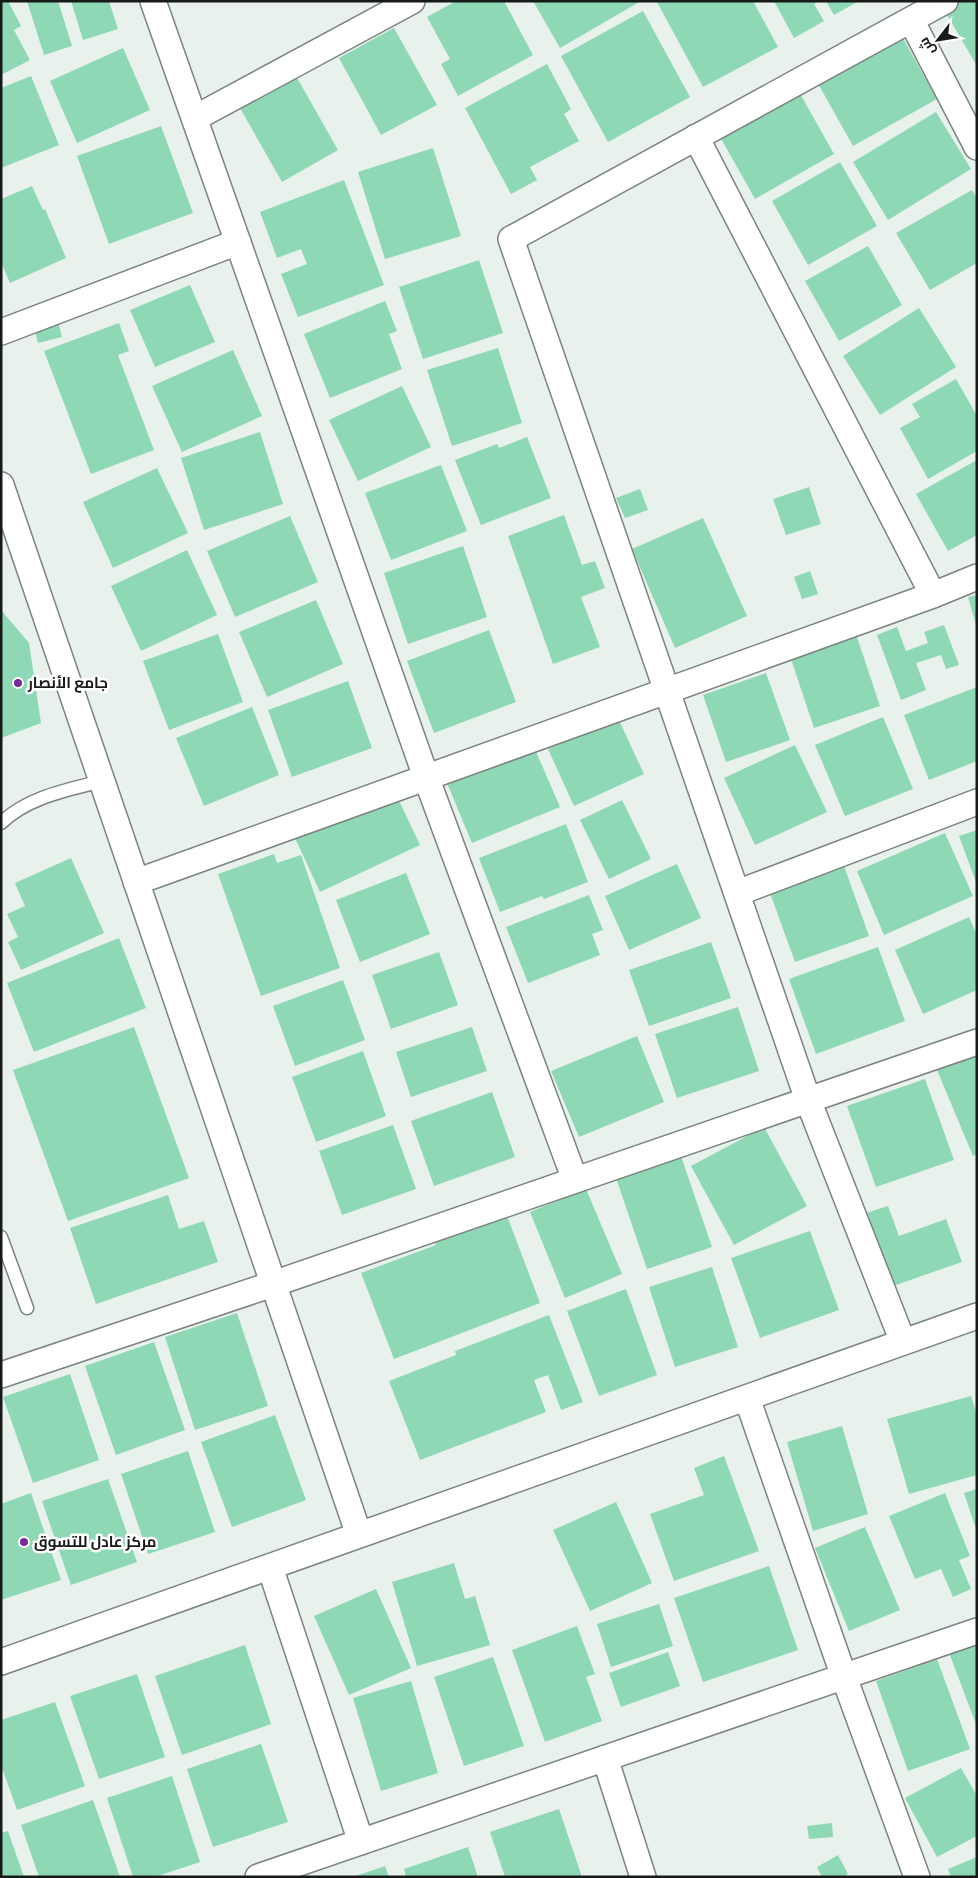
<svg xmlns="http://www.w3.org/2000/svg" width="978" height="1878" font-family="'Public Sans',Cairo,sans-serif">
  <style>
    .building { fill: #8ed8b6 }
    .lines { fill: none; stroke-linecap: round; stroke-linejoin: round }
    .service-casing { stroke: #7c8380; stroke-width: 15 }
    .minor-casing { stroke: #7c8380; stroke-width: 28 }
    .service { stroke: #fff; stroke-width: 12 }
    .minor { stroke: #fff; stroke-width: 25 }
    .poi-dot { fill: #792a9b; stroke: #fff; stroke-width: 2 }
    .labels { text-anchor: middle; stroke-width: 5; stroke-linejoin: round; paint-order: stroke }
    .poi-label { font-size: 15px; font-weight: bold; fill: #171a19; stroke: #fff; text-anchor: start }
  </style>
  <rect width="100%" height="100%" fill="#e9f1ec"/>
  <path class="building" d="M1,1h7l13,25 -7,4 16,30 -29,15z
    M27,1h31l14,45 -28,9z
    M71,1h38l9,28 -35,11z
    M456,1h48l29,54 -75,41 -17,-32 9,-5 -23,-42z
    M533,1h108l-81,47z
    M658,1h95l25,46 -75,40 -46,-85z
    M774,1h46l-6,3 10,17 -30,17z
    M826,1h33l-25,14z
    M943,1h34v65l-37,-63z
    M643,11l47,86 -82,45 -47,-86z
    M394,28l43,77 -56,30 -42,-77z
    M900,33l37,66 -84,47 -37,-66z
    M123,48l27,62 -73,33 -27,-62z
    M547,64l24,45 -7,5 15,27 -49,26 7,13 -26,14 -46,-86z
    M31,76l28,69 -58,23v-80z
    M296,76l42,74 -56,32 -42,-74z
    M798,90l36,64 -79,45 -36,-64z
    M936,112l35,57 -83,51 -35,-58z
    M161,126l32,87 -84,31 -32,-88z
    M433,148l28,88 -76,23 -27,-87z
    M840,162l37,64 -69,39 -36,-64z
    M344,180l40,105 -86,32 -17,-43 26,-10 -6,-15 -24,9 -17,-46z
    M32,186l11,24 2,-1 21,49 -56,25 -9,-21v-63z
    M972,190l5,8v65l-47,27 -34,-57z
    M868,246l34,59 -63,36 -34,-60z
    M479,260l24,73 -80,26 -24,-72z
    M190,285l25,57 -60,25 -25,-57z
    M385,301l12,30 -8,3 13,35 -72,29 -26,-64z
    M919,308l37,59 -76,48 -37,-59z
    M57,318l5,19 -24,6 -5,-19z
    M119,323l10,28 -11,4 36,95 -63,24 -47,-123z
    M498,348l24,75 -70,23 -25,-76z
    M233,350l29,66 -80,36 -30,-66z
    M956,379l21,37v35l-49,28 -28,-51 20,-11 -8,-13z
    M402,386l29,61 -73,34 -29,-61z
    M260,432l23,72 -79,26 -23,-72z
    M527,437l24,61 -70,27 -26,-65 42,-16 2,4z
    M977,460v75l-29,16 -32,-57z
    M441,465l26,66 -76,29 -26,-67z
    M157,468l31,65 -75,35 -30,-66z
    M809,487l12,37 -35,11 -13,-36z
    M640,489l8,21 -23,8 -9,-20z
    M564,515l18,50 13,-4 10,27 -24,9 19,50 -47,17 -45,-128z
    M290,516l28,66 -83,35 -28,-66z
    M703,518l44,98 -72,32 -43,-99z
    M463,546l24,71 -79,27 -24,-71z
    M187,550l30,65 -76,36 -30,-65z
    M810,571l8,23 -16,5 -8,-22z
    M977,595v30h-1l-8,-28z
    M316,600l27,64 -76,33 -28,-65z
    M1,610l28,33 12,80 -40,15z
    M944,625l15,40 -13,4 -5,-14 -25,8 10,27 -25,10 -24,-65 20,-8 9,24 22,-8 -4,-11z
    M489,630l27,72 -82,31 -27,-72z
    M855,631l25,75 -66,22 -25,-75z
    M218,634l25,68 -74,28 -26,-69z
    M766,673l24,67 -64,22 -23,-67z
    M348,681l24,67 -80,29 -24,-67z
    M977,687v74l-48,19 -25,-65z
    M252,707l27,68 -75,31 -28,-68z
    M883,717l30,72 -68,27 -30,-71z
    M618,718l26,56 -70,32 -26,-57z
    M795,745l32,67 -72,33 -31,-67z
    M534,747l26,60 -88,36 -25,-60z
    M394,790l26,55 -100,47 -31,-67z
    M622,800l29,59 -42,20 -29,-59z
    M566,824l22,58 -44,17 -2,-3 -42,16 -21,-54z
    M977,830v55l-18,-49z
    M945,833l28,63 -89,39 -27,-64z
    M274,854l3,9 24,-8 39,113 -79,28 -43,-122z
    M71,858l33,75 -83,37 -13,-28 10,-5 -11,-23 18,-8 -10,-23z
    M843,863l26,73 -74,26 -26,-72z
    M677,864l24,54 -72,32 -24,-54z
    M406,873l24,61 -70,28 -24,-62z
    M589,895l14,35 -11,4 8,21 -72,28 -22,-56z
    M969,917l8,18v55l-54,24 -28,-64z
    M119,938l27,70 -112,44 -27,-69z
    M711,942l20,56 -82,28 -20,-56z
    M878,947l27,74 -89,33 -27,-75z
    M439,952l19,53 -67,24 -19,-54z
    M343,980l22,60 -70,26 -22,-60z
    M738,1007l21,64 -82,27 -22,-64z
    M134,1027l55,151 -121,43 -55,-151z
    M472,1027l15,44 -76,26 -15,-45z
    M637,1036l27,66 -85,35 -28,-66z
    M363,1051l23,65 -70,26 -24,-65z
    M977,1053v101l-4,2 -36,-86z
    M925,1079l29,81 -78,27 -29,-81z
    M492,1092l23,65 -81,29 -23,-65z
    M393,1125l23,64 -74,26 -23,-64z
    M764,1127l43,79 -73,39 -43,-79z
    M681,1156l31,91 -65,22 -31,-91z
    M586,1189l36,85 -57,24 -35,-86z
    M168,1195l11,34 25,-8 14,41 -122,42 -26,-76z
    M888,1206l11,30 47,-17 16,43 -69,24 -33,-71z
    M506,1213l34,90 -146,56 -33,-86 75,-28 -2,-4z
    M810,1231l29,79 -79,28 -29,-80z
    M712,1267l26,80 -63,20 -26,-80z
    M626,1289l31,86 -58,21 -32,-85z
    M237,1313l31,93 -73,24 -30,-93z
    M549,1315l34,87 -22,8 -13,-35 -14,5 12,32 -126,48 -31,-79 67,-26 -1,-4z
    M154,1342l31,88 -69,25 -31,-89z
    M70,1374l29,86 -66,23 -30,-86z
    M971,1396l6,19v60l-68,19 -22,-75z
    M275,1415l31,85 -74,27 -31,-85z
    M842,1426l26,88 -55,17 -26,-89z
    M188,1451l27,81 -67,22 -27,-80z
    M724,1456l35,95 -85,30 -24,-67 54,-19 -10,-27z
    M108,1479l29,83 -66,23 -29,-84z
    M977,1489v40h-1l-12,-36z
    M31,1493l30,87 -60,20v-96z
    M945,1493l25,63 -11,4 12,29 -18,8 -12,-28 -26,10 -26,-63z
    M616,1502l36,81 -62,28 -37,-81z
    M865,1527l35,83 -51,21 -34,-83z
    M454,1563l11,36 10,-3 15,49 -73,21 -25,-84z
    M769,1566l29,84 -95,32 -29,-84z
    M376,1589l35,79 -62,27 -35,-79z
    M659,1604l14,42 -62,21 -14,-43z
    M577,1626l18,48 -9,3 16,44 -57,21 -33,-92z
    M977,1639v88l-29,-77z
    M245,1645l26,79 -89,31 -27,-79z
    M668,1652l12,34 -59,21 -12,-34z
    M493,1657l31,89 -60,20 -30,-89z
    M937,1659l33,90 -62,22 -32,-90z
    M137,1674l28,83 -66,22 -29,-83z
    M411,1681l27,92 -57,18 -28,-93z
    M55,1702l30,84 -68,24 -16,-45v-45z
    M261,1744l27,78 -75,25 -26,-78z
    M961,1768l16,28v40l-40,21 -32,-59z
    M172,1776l28,86 -45,15h-22l-26,-79z
    M93,1800l27,77h-81l-18,-52z
    M559,1809l23,68h-77l-15,-45z
    M832,1823l1,14 -24,2 -2,-13z
    M8,1831l16,46h-23v-44z
    M468,1847l10,30h-72l-2,-8z
    M838,1855l10,19 -5,3h-21l-5,-10z
    M977,1857v20h-26l-3,-8z
    M385,1866l4,11h-33v-1z"/>
  <g class="lines">
    <defs>
      <path id="service" d="M1,823c27,-26 66,-33 101,-42
        M1,1237l26,71"/>
      <path id="minor" d="M153,1l273,776 149,403
        M911,20l66,127
        M195,118l217,-117
        M696,137l237,458
        M1,332l237,-90
        M1,485l358,1050
        M136,882l797,-287 44,-18
        M737,893l240,-91
        M903,1342l-95,-242 -297,-861 434,-238
        M1,1375l272,-91 704,-242
        M747,1398l97,279 73,200
        M270,1567l91,275
        M1,1662l976,-346
        M605,1758l38,119
        M258,1877l719,-246"/>
    </defs>
    <use href="#service" class="service-casing"/>
    <use href="#minor" class="minor-casing"/>
    <use href="#service" class="service"/>
    <use href="#minor" class="minor"/>
  </g>
  <g class="poi-dot">
    <circle cx="18" cy="683" r="5"/>
    <circle cx="24" cy="1542" r="5"/>
  </g>
  <g class="labels">
    <g class="poi-label">
      <text x="28" y="688">جامع الأنصار</text>
      <text x="34" y="1547">مركز عادل للتسوق</text>
    </g>
  </g>
  <rect width="978" height="1878" fill="none" stroke="#171a19" stroke-width="5"/>
  <g transform="translate(938 40) rotate(239)" stroke="#ffffff" stroke-width="4" paint-order="stroke">
  <path d="M0-4L9 19L0 12L-9 19Z" fill="#171a19"/>
  <text y="-8" font-size="14" font-weight="bold" text-anchor="middle" fill="#171a19">ش</text>
  </g>
</svg>
